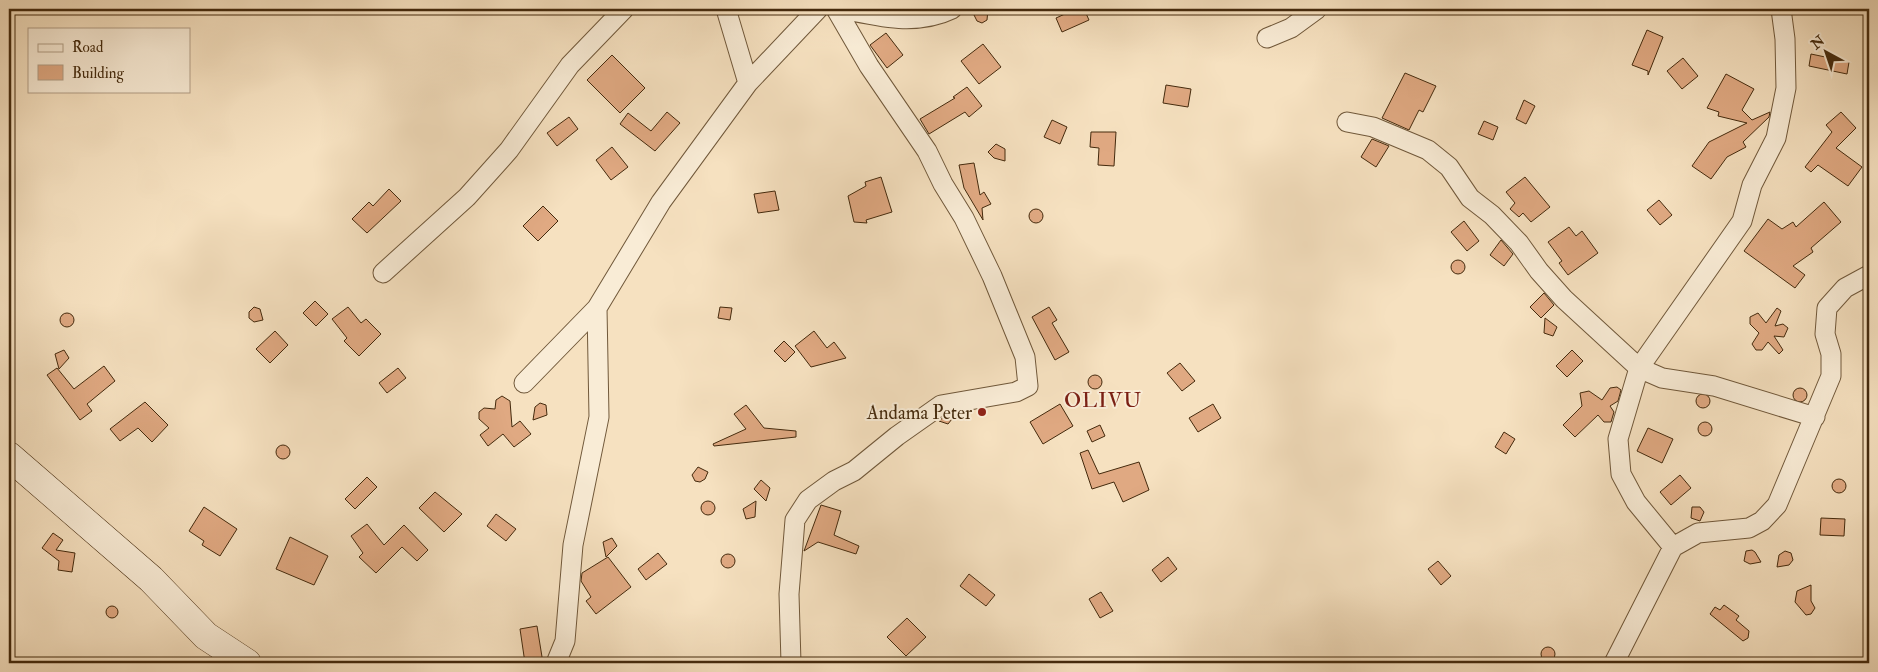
<svg xmlns="http://www.w3.org/2000/svg" width="1878" height="672" font-family="'IM FELL Double Pica',serif">
  <style>
    .building { fill: #e0a982; stroke: #442a0d }
    .lines { fill: none; stroke-linecap: round; stroke-linejoin: round }
    .street-casing { stroke: #70583a; stroke-width: 21 }
    .secondary-casing { stroke: #442a0d; stroke-width: 29 }
    .street { stroke: #f9ecd6; stroke-width: 19 }
    .secondary { stroke: #f9ecd6; stroke-width: 28 }
    .poi-dot { fill: #8f2418; stroke: #f9ecd6; stroke-width: 2 }
    .labels { text-anchor: middle; stroke-width: 4; stroke-linejoin: round; paint-order: stroke }
    .poi-label { font-size: 19px; fill: #442a0d; stroke: #f9ecd6; text-anchor: end }
    .quarter-label { font-size: 21px; letter-spacing: 1px; fill: #7a1f14; stroke: #f9ecd6 }
  </style>
  <rect width="100%" height="100%" fill="#f6e1c0"/>
  <filter id="stains"><feTurbulence type="fractalNoise" baseFrequency=".004" numOctaves="4"/><feColorMatrix values="0 0 0 0 .2 0 0 0 0 .09 0 0 0 0 .02 0 0 0 .5 -.17"/></filter>
  <radialGradient id="worn" r=".72"><stop offset=".6" stop-color="#630" stop-opacity="0"/><stop offset="1" stop-color="#630" stop-opacity=".3"/></radialGradient>
  <path class="building" d="M975,9h13l-1,11 -5,3 -5,-2 -3,-6z
    M1076,9h8l5,11 -27,12 -6,-14z
    M1647,30l16,7 -15,38v-4l-16,-6z
    M886,33l17,22 -16,13 -17,-23z
    M983,44l18,23 -22,17 -18,-23z
    M1811,54l38,8 -2,12 -38,-8z
    M612,55l33,33 -25,25 -33,-33z
    M1683,58l15,18 -16,13 -15,-18z
    M1405,73l31,13 -13,26 -4,-2 -10,20 -27,-12z
    M1726,74l28,15 -12,21 10,10 18,-8 -1,5 -26,25 3,5 -19,10 -16,22 -19,-13 17,-24 38,-19 -29,-7 1,-4 -12,-4z
    M1166,85l25,4 -3,18 -25,-4z
    M967,87l15,19 -13,11 -4,-5 -36,22 -9,-15 35,-21 -2,-1z
    M1524,100l11,6 -9,18 -10,-5z
    M667,112l13,11 -25,28 -35,-27 8,-11 23,18z
    M1841,112l15,16 -20,20 26,19 -14,19 -30,-21 -7,7 -6,-5 27,-35 -6,-7z
    M569,117l9,12 -21,17 -10,-13z
    M1052,120l15,7 -7,17 -16,-7z
    M1484,121l14,6 -5,13 -15,-6z
    M1091,132h25l-2,34 -16,-1 1,-17 -9,-1z
    M1372,139l17,7 -13,21 -15,-10z
    M996,144l9,5v12l-11,-3 -6,-6z
    M612,147l16,20 -17,13 -15,-20z
    M974,163l6,32 4,-3 7,12 -9,4 1,12 -19,-32 -5,-23z
    M881,177l11,35 -26,8 1,3 -13,-1 -6,-26 18,-10 -1,-4z
    M1525,177l25,30 -19,15 -8,-9 -4,4 -9,-8 5,-6 -9,-11z
    M389,189l12,12 -34,32 -15,-14 17,-17 4,4z
    M775,191l4,19 -21,3 -4,-19z
    M1659,200l13,15 -12,10 -13,-15z
    M1824,202l17,20 -30,26 2,4 -20,14 12,9 -10,13 -51,-37 24,-32 14,10 11,-7 3,5z
    M543,206l15,15 -20,20 -15,-15z
    M1029 216a7 7 0 1 1 14 0a7 7 0 1 1-14 0Z
    M1464,221l15,20 -12,10 -16,-19z
    M1569,227l7,9 6,-5 16,22 -30,22 -9,-12 3,-2 -14,-19z
    M1501,240l12,14 -9,12 -14,-11z
    M1451 267a7 7 0 1 1 14 0a7 7 0 1 1-14 0Z
    M1544,293l10,12 -13,13 -11,-11z
    M315,301l13,13 -12,12 -13,-13z
    M254,307l6,2 3,11 -9,2 -5,-4v-6z
    M348,307l13,16 5,-4 15,15 -22,22 -15,-15 3,-3 -15,-19z
    M720,307l12,1 -2,12 -12,-2z
    M1049,307l8,13 -5,3 17,29 -14,8 -23,-43z
    M1777,308l4,3 -6,15 8,-2 5,4 -4,9 -10,-1 9,14 -4,4 -11,-12 -6,8h-6l-4,-6 7,-11 -9,-9v-7l8,-4 8,10z
    M60 320a7 7 0 1 1 14 0a7 7 0 1 1-14 0Z
    M1545,318l12,9 -4,9 -9,-3z
    M275,331l13,14 -18,18 -14,-14z
    M814,331l13,17 7,-6 12,16 -35,9 -16,-21z
    M784,341l11,11 -10,10 -11,-11z
    M64,350l5,8 -10,11 -4,-15z
    M1572,350l11,11 -16,16 -11,-11z
    M1180,363l15,18 -13,10 -15,-18z
    M104,366l11,15 -28,23 5,7 -12,9 -33,-45 10,-7 17,21z
    M398,368l8,10 -19,15 -8,-10z
    M1088 382a7 7 0 1 1 14 0a7 7 0 1 1-14 0Z
    M1617,387l4,3 -3,11 -8,5 4,6 -3,10h-7l-6,-7 -23,22 -12,-12 19,-19 -2,-13 9,-2 13,9 8,-12z
    M1793 395a7 7 0 1 1 14 0a7 7 0 1 1-14 0Z
    M1696 401a7 7 0 1 1 14 0a7 7 0 1 1-14 0Z
    M502,396l8,5 2,26 8,-6 11,13 -17,13 -11,-13 -15,12 -8,-11 9,-7 -10,-9v-7l5,-4 11,1 1,-9z
    M145,402l23,23 -16,17 -14,-14 -18,13 -10,-12z
    M540,403l6,2 1,10 -14,5 2,-13z
    M1060,404l13,22 -30,18 -13,-22z
    M1213,404l8,14 -23,14 -9,-14z
    M746,405l18,23 32,3v6l-82,9 -1,-2 33,-15 -12,-15z
    M951,415l1,4 -4,5 -9,-3 6,-5z
    M1698 429a7 7 0 1 1 14 0a7 7 0 1 1-14 0Z
    M1100,425l5,11 -13,6 -5,-11z
    M1648,428l25,11 -11,24 -25,-12z
    M1504,432l11,7 -9,15 -11,-7z
    M276 452a7 7 0 1 1 14 0a7 7 0 1 1-14 0Z
    M1088,450l11,24 40,-12 10,28 -26,12 -9,-20 -22,7 -12,-36z
    M698,467l10,5 -3,7 -5,3 -5,-1 -3,-6z
    M1680,475l11,13 -20,17 -11,-13z
    M367,477l10,10 -22,22 -10,-10z
    M1832 486a7 7 0 1 1 14 0a7 7 0 1 1-14 0Z
    M761,480l9,8 -4,13 -12,-12z
    M435,492l27,22 -18,18 -25,-24z
    M701 508a7 7 0 1 1 14 0a7 7 0 1 1-14 0Z
    M756,501l-1,16 -9,2 -3,-10z
    M821,505l20,6 -7,24 25,11 -3,8 -38,-12 -14,9z
    M204,507l33,22 -17,27 -18,-11 2,-4 -15,-10z
    M1692,507h8l4,5 -4,9 -9,-3z
    M496,514l20,15 -10,12 -19,-15z
    M1821,518l24,1 -1,17 -24,-1z
    M367,524l17,21 20,-20 24,25 -11,11 -15,-14 -26,26 -17,-16 4,-4 -12,-17z
    M53,533l10,7 -7,10 19,3 -3,19 -14,-2 1,-9 -17,-13z
    M290,537l38,19 -14,29 -38,-16z
    M612,538l5,8 -11,11 -3,-15z
    M1752,550l3,2 6,10 -11,2 -6,-3 2,-10z
    M1785,551l6,2 2,7 -4,5 -12,2 2,-12z
    M658,553l9,11 -21,16 -8,-11z
    M721 561a7 7 0 1 1 14 0a7 7 0 1 1-14 0Z
    M608,557l23,30 -35,27 -10,-13 5,-4 -10,-16 1,-8z
    M1168,557l9,12 -16,13 -9,-12z
    M1438,561l13,15 -10,9 -13,-16z
    M969,574l26,21 -9,11 -26,-20z
    M1811,585v16l4,7 -4,6 -5,1 -11,-13 2,-11z
    M1101,592l12,19 -13,7 -11,-19z
    M1724,605l15,11 -3,4 13,11 -1,7 -5,3 -33,-27 5,-7 5,3z
    M106 612a6 6 0 1 1 12 0a6 6 0 1 1-12 0Z
    M907,618l19,19 -20,19 -19,-19z
    M537,626l6,37h-18l-5,-34z
    M1541 654a7 7 0 1 1 14 0a7 7 0 1 1-14 0Z"/>
  <g class="lines">
    <defs>
      <path id="street" d="M726,9l22,74
        M843,9c36,8 74,17 109,0
        M1267,38l24,-10 26,-19
        M1347,122l26,5 55,23 21,17 21,31 22,17 27,28 20,28 25,28 75,69 23,10 52,8 101,31
        M383,273l84,-76 42,-47 61,-85 54,-56
        M524,383l73,-75 64,-106 87,-119 70,-74
        M1673,547l-37,-45 -15,-28 -3,-35 21,-71 103,-147 10,-36 24,-47 10,-50 -1,-49 -4,-30
        M556,663l9,-22 8,-96 26,-128 -2,-109
        M791,663l-2,-69 6,-74 13,-20 26,-19 20,-10 43,-35 44,-31 75,-13 12,-6 -3,-29 -33,-81 -28,-58 -21,-34 -16,-33 -58,-85 -33,-57
        M1614,663l59,-116 25,-14 51,-5 13,-7 15,-16 54,-129v-22l-6,-20 2,-26 18,-20 24,-13"/>
      <path id="secondary" d="M9,456l142,123 55,57 41,27"/>
    </defs>
    <use href="#street" class="street-casing"/>
    <use href="#secondary" class="secondary-casing"/>
    <use href="#street" class="street"/>
    <use href="#secondary" class="secondary"/>
  </g>
  <circle class="poi-dot" cx="982" cy="412" r="5"/>
  <g class="labels">
    <g class="poi-label">
      <text x="972" y="419">Andama Peter</text>
    </g>
    <g class="quarter-label">
      <text x="1103" y="407">OLIVU</text>
    </g>
  </g>
  <rect width="1878" height="672" fill="none" stroke="#f6e1c0" stroke-width="30"/>
  <rect x="10" y="10" width="1858" height="652" fill="none" stroke="#442a0d" stroke-width="2.5"/>
  <rect x="15" y="15" width="1848" height="642" fill="none" stroke="#442a0d"/>
  <rect x="28" y="28" width="162" height="65" fill="#f9ecd6" stroke="#b19e86"/>
  <rect x="38" y="44" width="25" height="8" fill="#f9ecd6" stroke="#b19e86"/>
  <text x="72" y="52" font-size="15" fill="#442a0d">Road</text>
  <rect x="38" y="65" width="25" height="15" fill="#e0a982" stroke="#b19e86"/>
  <text x="72" y="78" font-size="15" fill="#442a0d">Building</text>
  <g transform="translate(1826 52) rotate(320)" stroke="#f9ecd6" stroke-width="4" paint-order="stroke">
  <path d="M0-4L9 19L0 12L-9 19Z" fill="#442a0d"/>
  <text y="-8" font-size="14" font-weight="bold" text-anchor="middle" fill="#442a0d">N</text>
  </g>
  <rect width="100%" height="100%" filter="url(#stains)"/>
  <rect width="100%" height="100%" fill="url(#worn)"/>
</svg>
